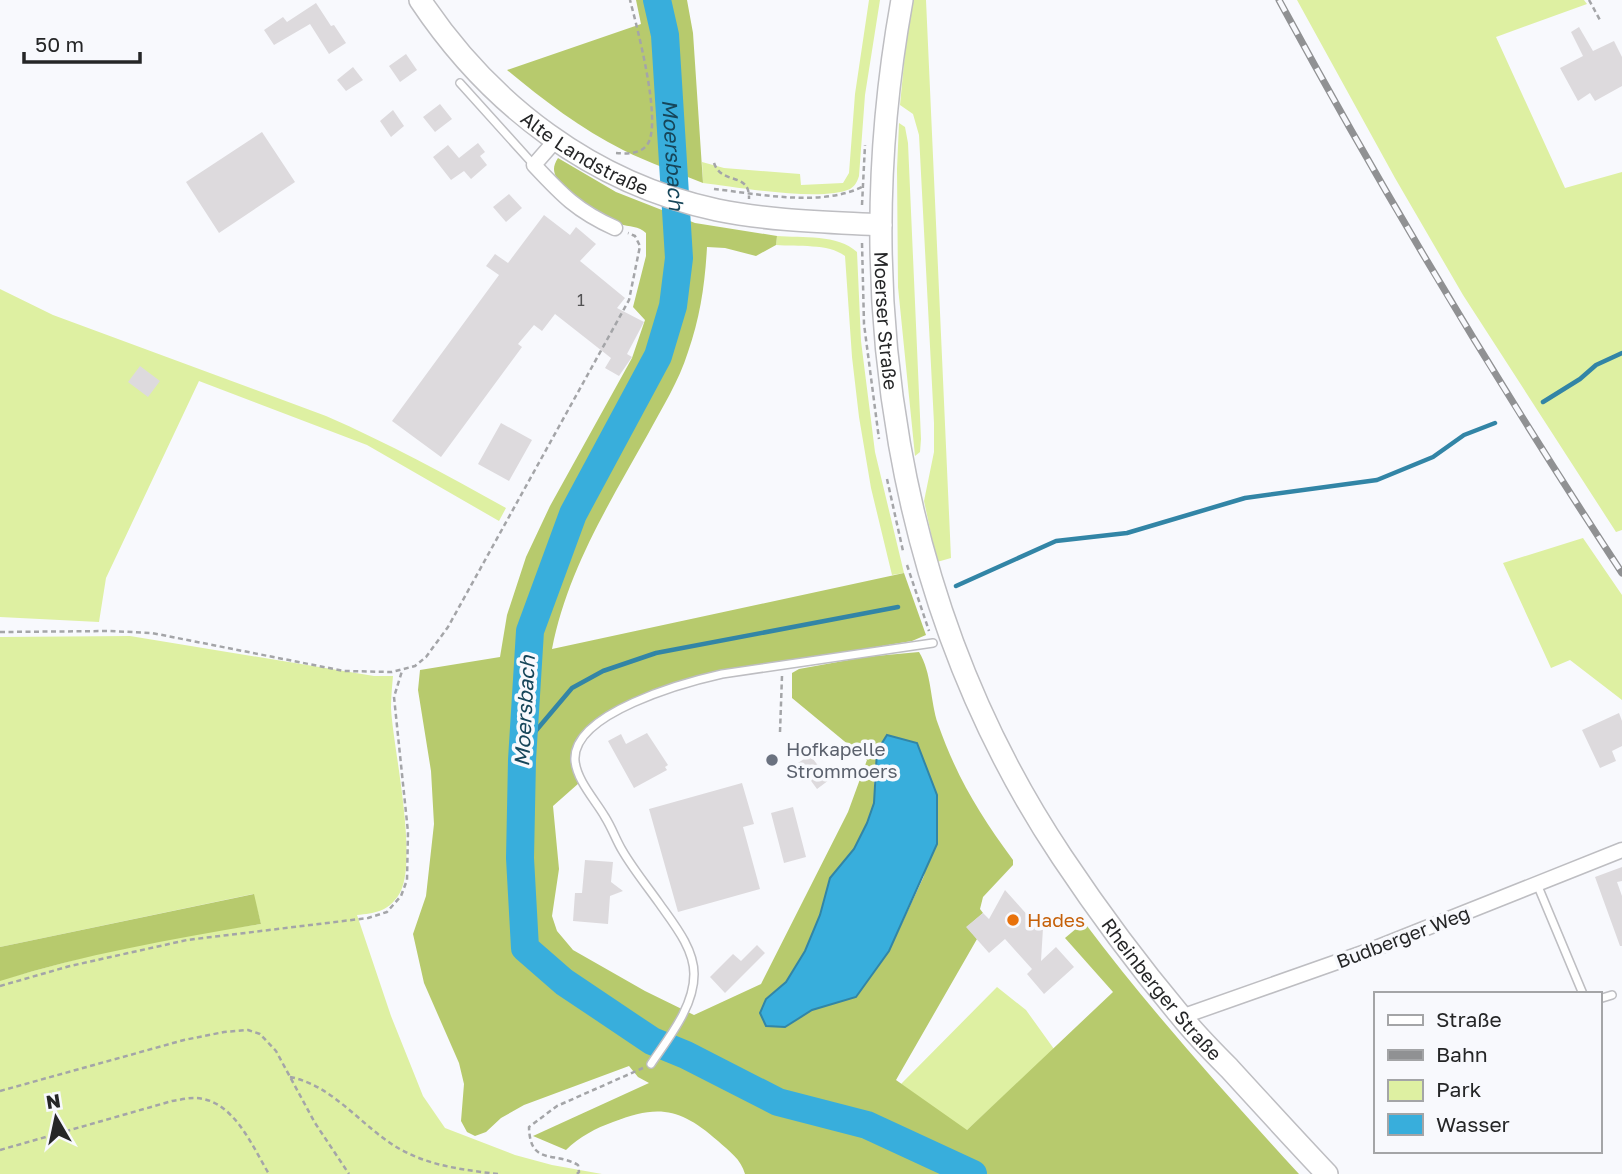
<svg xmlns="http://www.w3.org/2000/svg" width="1622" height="1174" font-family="'Golos Text',sans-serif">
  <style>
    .green { fill: #def0a2 }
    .forest { fill: #b7ca6d; fill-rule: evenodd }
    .water { fill: #38aedc; stroke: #3285a6; stroke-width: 2 }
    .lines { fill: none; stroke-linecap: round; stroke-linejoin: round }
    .stream { stroke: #3285a6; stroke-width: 4.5 }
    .river { stroke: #38aedc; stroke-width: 28 }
    .building { fill: #dddadd }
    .lane-casing { stroke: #bebec2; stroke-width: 10 }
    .street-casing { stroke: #bebec2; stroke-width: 17 }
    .secondary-casing { stroke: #bebec2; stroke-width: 24 }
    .path { stroke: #a4a5a8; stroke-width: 2.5; stroke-dasharray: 5 3.5; stroke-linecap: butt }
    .lane { stroke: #fff; stroke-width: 7 }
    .street { stroke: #fff; stroke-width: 14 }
    .secondary { stroke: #fff; stroke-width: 21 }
    .rail-casing { stroke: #909193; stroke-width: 7 }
    .rail { stroke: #f8f9fd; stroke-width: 4.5; stroke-dasharray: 13; stroke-linecap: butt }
    .worship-dot { fill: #6b7280; stroke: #f8f9fd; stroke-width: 2.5 }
    .food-dot { fill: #e8710a; stroke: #f8f9fd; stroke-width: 2.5 }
    .labels { text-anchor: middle; stroke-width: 7; stroke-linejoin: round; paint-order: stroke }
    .number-label { font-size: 16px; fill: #535354 }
    .street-label { font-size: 19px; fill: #252627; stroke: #f8f9fd }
    .worship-label { font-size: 19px; fill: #5b616d; stroke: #f8f9fd; text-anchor: start }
    .food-label { font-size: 19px; fill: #c56008; stroke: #f8f9fd; text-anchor: start }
    .water-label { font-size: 21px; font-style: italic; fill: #16465a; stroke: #f8f9fd }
  </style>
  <rect width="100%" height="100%" fill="#f8f9fd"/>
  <path class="green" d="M869,0h11l-15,95 -6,81c-2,6 -4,10 -9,13 -28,13 -115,-2 -147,-6l-1,-21 22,6 76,6 1,11 42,-2 6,-10 6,-79z
    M910,0h16l25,558 -14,4 -13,-61 10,-49v-29l-15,-288 -6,-21 -13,-9z
    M1297,0h287l3,4 -91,33 69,151 57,-16v358l-6,2 -153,-237 -68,-117z
    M899,123l6,4 3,16 13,296 -1,13 -5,4 -17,-169 -1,-118z
    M777,236c25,2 61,-2 80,16l4,89 14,111 29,121 -12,2 -21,-87 -12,-71 -7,-60 -7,-101c-17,-13 -47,-9 -69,-11z
    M0,289l53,26 273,101c62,27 121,59 180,92l-7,13 -132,-76 -168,-64 -93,197 -7,44 -99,-5z
    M1583,538l39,57v105l-52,-40 -19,8 -48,-105z
    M130,636l244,40h19c-1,11 -2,22 -2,32 2,40 29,158 7,188 -11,16 -23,17 -41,19l34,101 32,80 22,32 70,27 37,10 50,9h-602v-194l148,-40 113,-16 -8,-30 -253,53v-310z
    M997,987l29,23 28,39 -88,82 -65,-47z"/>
  <path class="forest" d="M636,0h51l6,33 10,150c-27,-11 -54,-20 -80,-33 -42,-21 -80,-50 -116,-80l134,-46z
    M558,158l58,34 79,31 82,13 -1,9 -20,11 -31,-8 -18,-1c-2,37 -7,71 -19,105 -9,29 -26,56 -40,82 -38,68 -81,137 -96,215l352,-76 22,62 -14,6c-42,7 -84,14 -127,20 -64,10 -127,20 -182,56 -7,5 -17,9 -22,16 -12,16 -10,33 -2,50l-26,23 6,63 -7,47 5,15 16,19 72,41 49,24 67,-31 87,-172 19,-52 -75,-62v-25l7,-4 66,-12 54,-5c13,21 11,49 19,72 19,54 42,91 75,136v5l-30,32 -3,12 3,4 -16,14 10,12 -81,141 71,50 146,-138 -48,-54 19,-16c67,89 140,170 215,252h-554c-4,-15 -16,-23 -27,-33 -37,-33 -60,-37 -105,-19 -17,6 -34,15 -47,28l-33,-14 116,-53 -11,-6 -9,-11 -105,39 -23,13 -15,14 -11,4 -8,-4 -6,-11 3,-37 -5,-21 -35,-80 -11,-49 13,-38 8,-72 -3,-53 -13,-81 2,-20 80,-13 7,-42 19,-58 24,-51 82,-148 13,-38 -12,-13 13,-51v-23c-7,-7 -17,-6 -26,-9 -25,-8 -38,-18 -56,-37 -9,-10 -14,-17 -6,-29zM874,775h55l8,20 -13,81 -35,75 -33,46 -44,13 -27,17 -25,-14 6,-14 20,-17 19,-31 15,-36 10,-37 24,-29 13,-26 7,-20z
    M254,894l7,30c-88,15 -175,30 -261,57v-34z"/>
  <path class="water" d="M887,735l30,8 20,52v49l-48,107 -33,46 -44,13 -27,17 -19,-1 -6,-13 6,-14 20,-17 19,-31 15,-36 10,-37 24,-29 13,-26 7,-20 3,-52z"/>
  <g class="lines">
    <path class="stream" d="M1543,402l37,-23 16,-14 26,-12
      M956,586l100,-45 71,-8 118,-35 132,-18 56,-23 31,-22 31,-12
      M523,746l49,-58 31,-17 53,-18 242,-46"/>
    <path class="river" id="s1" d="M657,0l8,35 14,223 -6,48 -15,50 -85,158 -43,117 -8,129 -2,98 5,90 39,34 88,59 34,14 92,47 89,23 106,49"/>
  </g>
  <path class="building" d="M316,3l15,23 3,-1 12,18 -17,11 -19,-30 -36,21 -10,-15 19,-13 4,5z
    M1579,27l14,24 21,-10 8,16v29l-27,15 -5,-8 -12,8 -18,-33 23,-12 -12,-24z
    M406,54l11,16 -17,12 -11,-16z
    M353,67l10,13 -17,11 -9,-11z
    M440,104l12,15 -17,13 -12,-15z
    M393,110l11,16 -13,11 -11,-16z
    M262,132l33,50 -76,51 -33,-51z
    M478,143l7,9 -5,4 7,9 -16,14 -7,-8 -13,9 -18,-23 15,-12 11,13z
    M509,194l13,14 -16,14 -13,-15z
    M544,215l26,20 6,-8 20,17 -16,17 45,37 -8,10 27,14 -17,32 5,3 -13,19 -14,-8 6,-10 -56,-44 -13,17 -8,-6 -16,19 4,3 -81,110 -49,-36 107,-146 -13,-9 9,-12 13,9z
    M140,366l20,15 -12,16 -20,-15z
    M501,423l31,17 -23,41 -31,-17z
    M1619,713l3,8v25l-10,5 4,10 -16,7 -18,-38z
    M647,733l21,32 -3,2 2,3 -33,18 -26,-47 13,-7 5,10z
    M810,755l19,25 -12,9 -19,-26z
    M742,783l12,41 -11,3 17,62 -82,23 -29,-103z
    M793,807l13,50 -22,6 -13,-50z
    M585,860l28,2 -2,20 12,9 -13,5 -2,28 -35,-3 2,-28h7z
    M1622,867v14l-5,1 5,14v50h-2l-25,-69z
    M1005,890l33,37 5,1 -2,33 15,-14 18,20 -30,27 -17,-20 5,-5 -27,-30 -16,14 -23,-26 17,-14 6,6z
    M757,945l8,8 -40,40 -15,-16 23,-23 8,7z"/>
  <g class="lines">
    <defs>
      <path id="lane" d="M460,83l74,82
        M1537,884l46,110
        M1599,999l13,-4
        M651,1064c18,-27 43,-57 43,-90 0,-26 -21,-51 -35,-71 -12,-17 -26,-34 -37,-53 -6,-10 -10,-22 -17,-33 -9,-16 -28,-36 -30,-56 -4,-48 111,-79 147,-87l211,-31"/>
      <path id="street" d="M555,141l-21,24c28,30 43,46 81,63
        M1181,1017l190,-67 251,-100"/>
      <g id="secondary">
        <path id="s2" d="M420,0c70,105 172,183 297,210 54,11 110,12 164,15"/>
        <path id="s3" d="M902,0c-53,292 -7,607 160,857 36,54 76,108 118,158 15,19 32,36 49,53 32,35 65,71 98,106"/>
      </g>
    </defs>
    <use href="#lane" class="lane-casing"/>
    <use href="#street" class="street-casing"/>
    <use href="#secondary" class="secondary-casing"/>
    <path class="path" d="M1589,0l11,20
      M616,153c10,1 24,1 31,-8 16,-21 -10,-118 -17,-145
      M714,163c8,23 36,8 35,36
      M714,189c45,5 107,18 148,-2
      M862,205l3,-60
      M862,243l2,81 15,115
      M887,479l16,72
      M907,565l22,66
      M0,632l109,-1 43,2 192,38 48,1 23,-6 11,-9 22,-30 181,-327 11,-54 -5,-10 -7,-3
      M780,732l2,-56
      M0,986l70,-20 117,-26 181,-22 19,-6 14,-16 6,-16 1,-48 -14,-135 8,-26
      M290,1077c43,8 72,50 108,71 31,18 66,22 100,26
      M0,1091l184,-51 40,-8 24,-2 12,4 16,17 39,72 34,51
      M0,1150l172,-49c7,-1 15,-3 22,-3 39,0 58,48 75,76
      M577,1174l2,-2 -1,-7c-24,-14 -48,1 -49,-38l28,-21 86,-38"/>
    <use href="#lane" class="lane"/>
    <use href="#street" class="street"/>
    <use href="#secondary" class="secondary"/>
    <defs>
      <path id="rail" d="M1279,0c106,196 221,387 343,573"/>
    </defs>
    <use href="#rail" class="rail-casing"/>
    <use href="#rail" class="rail"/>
  </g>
  <circle class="worship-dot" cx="772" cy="760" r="7"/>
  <circle class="food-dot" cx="1013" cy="920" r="7"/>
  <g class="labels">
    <g class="number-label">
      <text x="581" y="306">1</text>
    </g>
    <g class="street-label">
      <text dy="7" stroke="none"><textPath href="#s2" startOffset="228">Alte Landstraße</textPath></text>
      <text dy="7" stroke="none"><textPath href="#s3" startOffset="322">Moerser Straße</textPath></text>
      <text transform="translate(1403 937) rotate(-21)" y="7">Budberger Weg</text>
      <text dy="7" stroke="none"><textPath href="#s3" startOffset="1059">Rheinberger Straße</textPath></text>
    </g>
    <g class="worship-label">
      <text x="786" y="756">Hofkapelle<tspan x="786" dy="22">Strommoers</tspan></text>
    </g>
    <g class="food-label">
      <text x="1027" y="927">Hades</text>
    </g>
    <g class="water-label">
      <text dy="7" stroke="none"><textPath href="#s1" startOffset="156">Moersbach</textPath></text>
      <text transform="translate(525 711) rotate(-87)" y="7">Moersbach</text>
    </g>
  </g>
  <rect x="1374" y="992" width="228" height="161" fill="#f8f9fd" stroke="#a4a5a7" stroke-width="2"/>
  <rect x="1388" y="1015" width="35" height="10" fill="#ffffff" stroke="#a4a5a7" stroke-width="2"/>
  <text x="1436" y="1027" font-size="21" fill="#252627">Straße</text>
  <rect x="1388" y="1050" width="35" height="10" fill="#909193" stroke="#a4a5a7" stroke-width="2"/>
  <text x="1436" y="1062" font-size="21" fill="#252627">Bahn</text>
  <rect x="1388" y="1080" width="35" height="21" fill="#def0a2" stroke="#a4a5a7" stroke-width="2"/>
  <text x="1436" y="1097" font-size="21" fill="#252627">Park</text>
  <rect x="1388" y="1114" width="35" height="21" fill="#38aedc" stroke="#a4a5a7" stroke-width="2"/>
  <text x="1436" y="1132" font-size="21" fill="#252627">Wasser</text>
  <g transform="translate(56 1118) rotate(351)" stroke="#f8f9fd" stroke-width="5" paint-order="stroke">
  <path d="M0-5L12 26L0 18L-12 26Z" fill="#252627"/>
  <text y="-10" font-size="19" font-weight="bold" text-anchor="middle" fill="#252627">N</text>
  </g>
  <path d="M24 52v10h116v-10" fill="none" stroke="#252627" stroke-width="3.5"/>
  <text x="35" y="52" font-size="21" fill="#252627" stroke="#f8f9fd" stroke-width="5" paint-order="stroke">50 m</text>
</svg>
